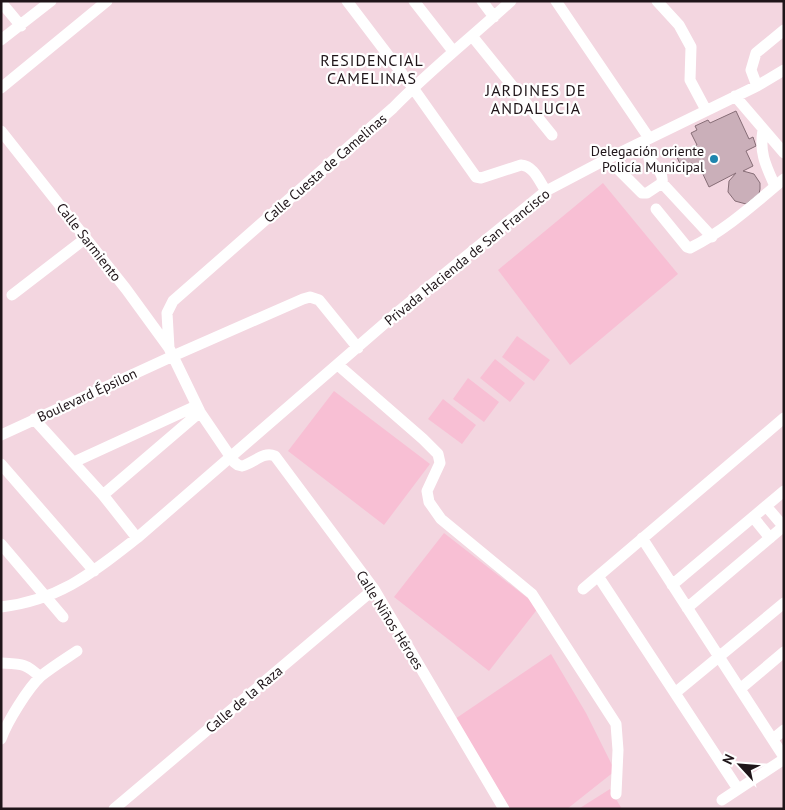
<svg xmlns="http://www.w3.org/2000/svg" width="785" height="810" font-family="'PT Sans',sans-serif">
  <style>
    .pitch { fill: #f8bfd4 }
    .building { fill: #caafb9; stroke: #866d76 }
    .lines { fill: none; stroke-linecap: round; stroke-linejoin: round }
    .minor { stroke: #fff; stroke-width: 11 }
    .poi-dot { fill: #1e85ae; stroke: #fff; stroke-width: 2 }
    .labels { text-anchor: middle; stroke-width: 4.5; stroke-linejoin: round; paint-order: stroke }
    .poi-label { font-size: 14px; fill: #1f1519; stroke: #fff; text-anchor: end }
    .street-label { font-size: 14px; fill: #1f1519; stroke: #fff }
    .quarter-label { font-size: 16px; letter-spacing: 1px; fill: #1f1519; stroke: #fff }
  </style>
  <rect width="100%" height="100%" fill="#f3d6e0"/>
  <path class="pitch" d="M603,183l75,91 -108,91 -72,-95z
    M517,336l33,24 -16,21 -32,-24z
    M495,359l30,24 -15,19 -30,-24z
    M468,378l31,24 -15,20 -31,-23z
    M334,391l96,73 -46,61 -96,-74z
    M443,399l33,26 -14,19 -34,-25z
    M444,533l95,74 -50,64 -95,-74z
    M551,654l35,59 29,58 -48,38h-57l-55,-90z
    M610,789l12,20 -42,-1z"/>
  <path class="building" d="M736,111l13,28 4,-2 3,9 -10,5 7,15 -10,5 11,3 6,9v6l-1,5 -13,10 -11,-3 -7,-9 1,-11 7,-8 -27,14 -8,-17 -4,3 -5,-10 -10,5 -6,-13 21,-10 -6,-12 6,-3 -2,-4 13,-6 2,3z"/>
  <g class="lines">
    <path class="minor" d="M347,1l66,87 63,89 5,1 40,-13c13,1 18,16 25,26
      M414,1l39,50
      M482,1l12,16
      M556,1l93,137
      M657,1l22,24 12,22 -1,33 16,30
      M1,2l20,24
      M472,36l80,99
      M1,40l50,-39
      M757,86l-6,-16 5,-17 28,-23
      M1,88l106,-87
      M735,96l49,57
      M763,130c-4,23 3,36 12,56
      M1,131l125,158 43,59 31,64 34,50 4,3 4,1c12,-3 21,-15 33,-10l99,133 130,220
      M619,170l23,23h5l15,-10c2,-10 -7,-17 -13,-24
      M662,183l50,54
      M656,209l31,38 3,1c36,-18 64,-44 94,-69
      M12,295l74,-57
      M169,348l-2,-35 6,-12 220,-193c37,-38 79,-71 118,-107
      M338,365l85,74 15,15 2,9 -13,28 2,11 12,17 91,75 84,130 2,26 -2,44
      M34,419l69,76 34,43
      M1,435l172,-79 130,-57 7,-2 9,3 39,48
      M74,462l122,-56
      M1,464l93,107
      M103,495l97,-83
      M766,506l17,20
      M753,517l17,21
      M642,538l142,219
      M1,544l62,73
      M598,576l140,213
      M672,585l112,-94
      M583,589l201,-171
      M1,607c59,-7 91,-34 136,-69l262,-227 147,-120 59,-31 152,-74 27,-16
      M687,608l97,-82
      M1,663c20,1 25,0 39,14
      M740,689l44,-37
      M675,693l109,-90
      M1,739c6,-17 27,-51 40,-63 11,-9 24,-17 36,-25
      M773,739l11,-9
      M722,800l62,-41
      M114,809l260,-220"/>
  </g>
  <circle class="poi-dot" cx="714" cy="159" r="5"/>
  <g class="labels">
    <g class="poi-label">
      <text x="704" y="156">Delegación oriente<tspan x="704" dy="16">Policía Municipal</tspan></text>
    </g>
    <g class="street-label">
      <text transform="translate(325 168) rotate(-41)" y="5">Calle Cuesta de Camelinas</text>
      <text transform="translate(89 242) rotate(52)" y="5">Calle Sarmiento</text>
      <text transform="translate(467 257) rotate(-39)" y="5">Privada Hacienda de San Francisco</text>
      <text transform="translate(87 395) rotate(-25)" y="5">Boulevard Épsilon</text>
      <text transform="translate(390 620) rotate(58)" y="5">Calle Niños Héroes</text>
      <text transform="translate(244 699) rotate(-40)" y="5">Calle de la Raza</text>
    </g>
    <g class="quarter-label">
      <text x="372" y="66">RESIDENCIAL<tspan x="372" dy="18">CAMELINAS</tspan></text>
      <text x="536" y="96">JARDINES DE<tspan x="536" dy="18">ANDALUCIA</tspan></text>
    </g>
  </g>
  <rect width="785" height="810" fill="none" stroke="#1f1519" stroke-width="5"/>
  <g transform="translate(740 765) rotate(296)" stroke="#ffffff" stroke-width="4" paint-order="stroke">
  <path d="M0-4L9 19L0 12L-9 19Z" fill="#1f1519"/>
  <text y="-8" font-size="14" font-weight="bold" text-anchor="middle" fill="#1f1519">N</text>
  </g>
</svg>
